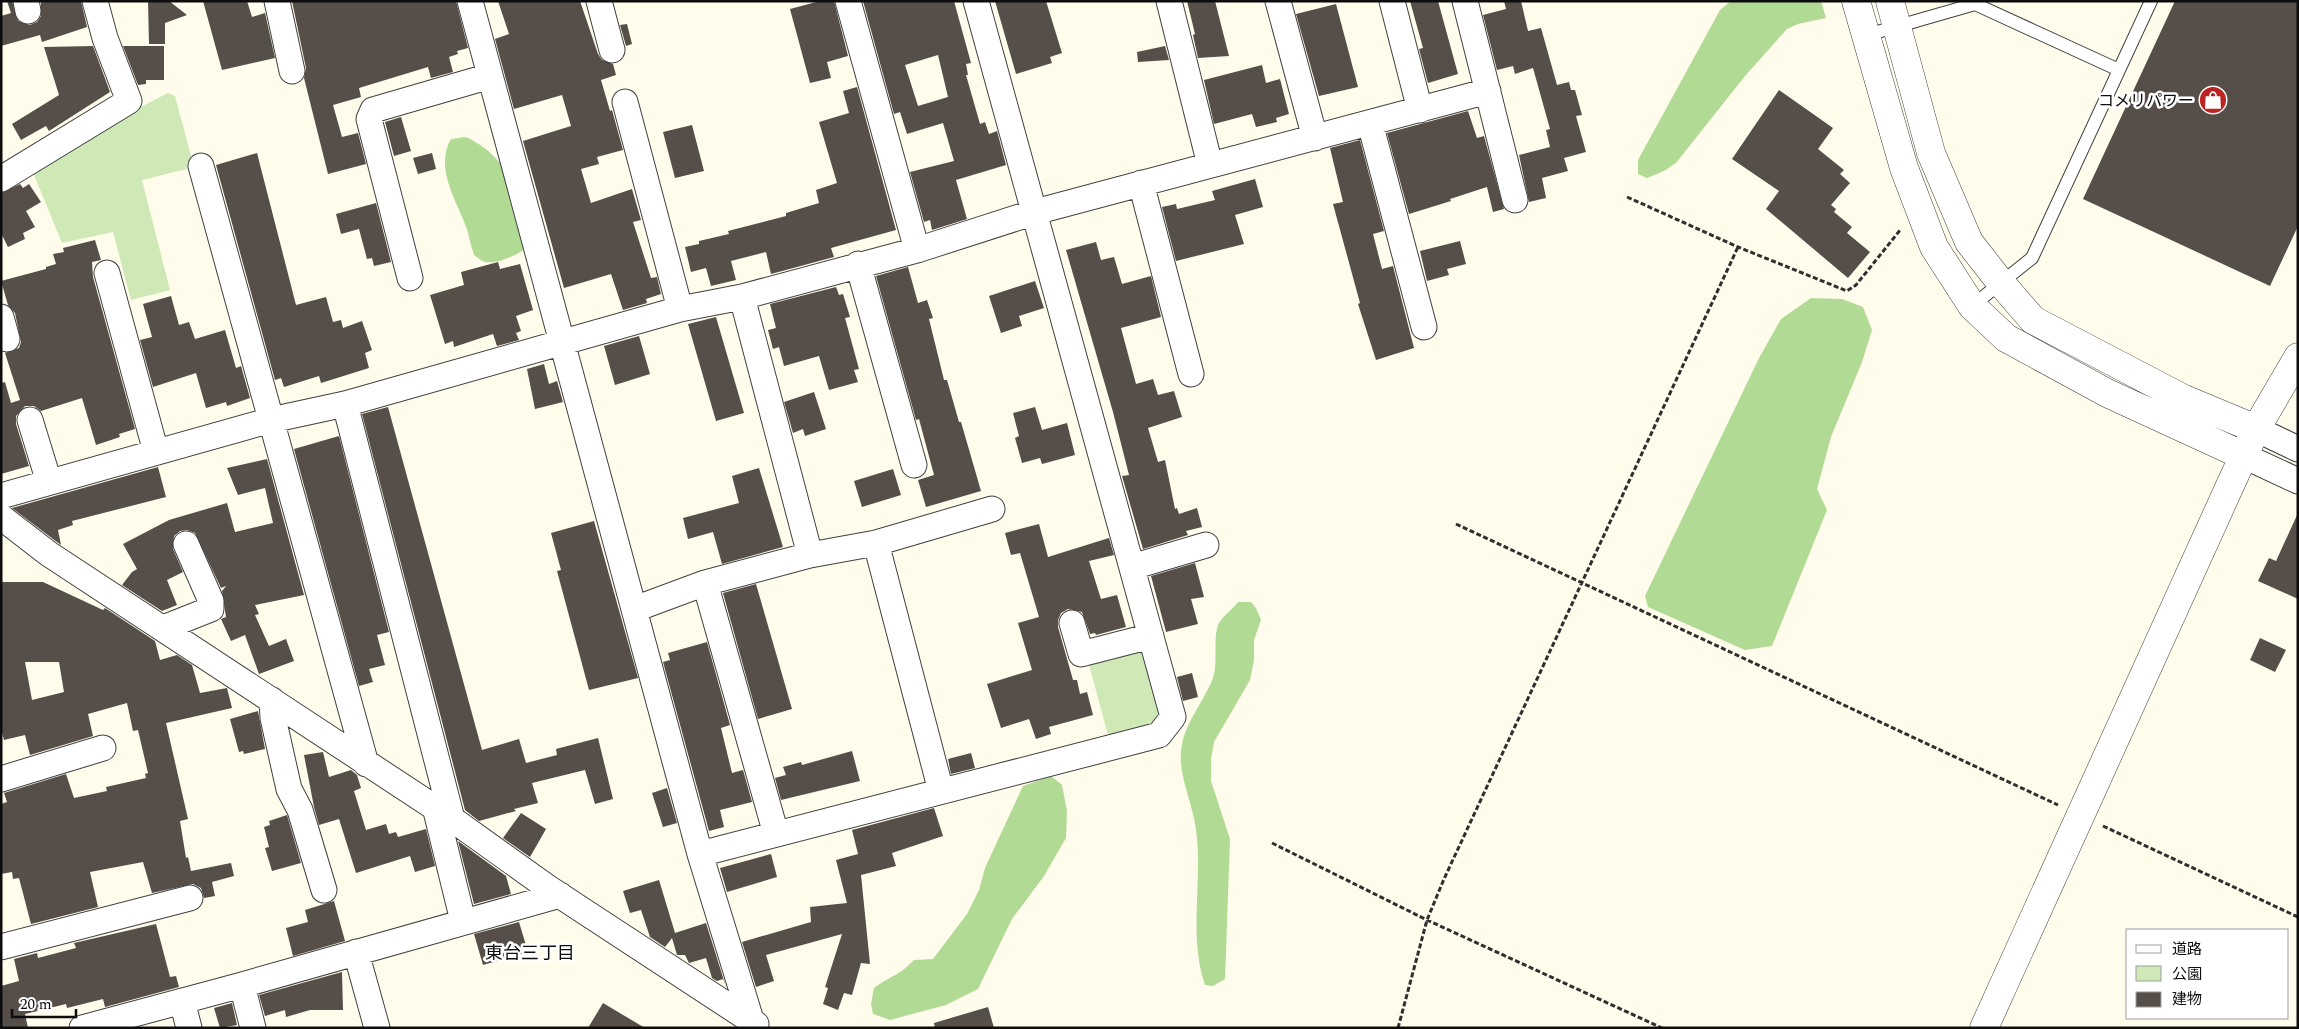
<svg xmlns="http://www.w3.org/2000/svg" width="2299" height="1029" font-family="Spectral,'Noto Sans JP',serif">
  <style>
    .green { fill: #cee9b6 }
    .forest { fill: #b1da95 }
    .building { fill: #554e49; fill-rule: evenodd }
    .lines { fill: none; stroke-linecap: round; stroke-linejoin: round }
    .service-casing { stroke: #404040; stroke-width: 14 }
    .minor-casing { stroke: #404040; stroke-width: 27 }
    .tertiary-casing { stroke: #404040; stroke-width: 29 }
    .path { stroke: #2f2f2f; stroke-width: 3; stroke-dasharray: 5 2.5; stroke-linecap: butt }
    .service { stroke: #fff; stroke-width: 12 }
    .minor { stroke: #fff; stroke-width: 25 }
    .tertiary { stroke: #fff; stroke-width: 28 }
    .labels { text-anchor: middle; stroke-width: 5; stroke-linejoin: round; paint-order: stroke }
    .poi-label { font-size: 16px; fill: #0d0d0d; stroke: #fff; text-anchor: end }
    .neighbourhood-label { font-size: 18px; fill: #0d0d0d; stroke: #fff }
  </style>
  <rect width="100%" height="100%" fill="#fffcec"/>
  <path class="green" d="M168,93l7,3 19,71 -52,13 28,110 -39,10 -18,-68 -51,11 -30,-73 97,-57z
    M1148,644l18,69 -13,13 -44,13 -21,-78z"/>
  <path class="forest" d="M1731,1h90l5,17 -28,6 -11,5 -42,47 -69,87 -12,8 -17,7 -9,-4v-14l82,-150z
    M466,137c13,6 24,14 34,26 13,18 23,64 23,87 -7,6 -28,14 -38,12 -4,-1 -8,-5 -11,-7 -3,-9 -5,-18 -7,-26 -10,-28 -33,-61 -16,-90z
    M1811,298l31,1 21,8 9,23 -10,32 -31,75 -14,52 10,21 -55,136 -27,4 -97,-43 -3,-11 114,-238 22,-39z
    M1238,602h13l5,6 5,12 -7,20v20l-4,20 -36,62 -3,17v22l19,58 -5,140 -12,7 -8,-1c-17,-49 -2,-105 -9,-155 -3,-28 -20,-57 -14,-86 4,-22 23,-45 31,-66 5,-16 0,-38 5,-53 3,-8 15,-16 20,-23z
    M1051,776l11,9 5,26 -1,27 -22,38 -32,43 -34,70 -32,16 -56,15 -17,-6 -2,-10 3,-16c16,-12 25,-12 40,-28l19,-1 34,-45 12,-24 6,-22 38,-82z"/>
  <path class="building" d="M7,1h5l6,20 12,4 7,-3 4,-6v-15h40l6,26 -45,15 -2,-7 -39,11v-30l10,-3z
    M148,1h21l18,14 -22,8v21h-16z
    M203,1h44l5,16 13,-4 10,45 -53,12z
    M292,1h164l12,47 -11,3 1,3 -9,3 4,15 -22,6 -3,-11 -69,21 2,9 -28,8 9,32 16,-4 8,31 -38,10 -24,-96 2,-10z
    M498,1h82l18,53 4,6 11,4 3,11 -15,5 9,31 2,-1 11,40 -26,7 2,7 -18,5 10,34 41,-14 9,31 -8,2 18,56 6,-1 4,17 -15,5 1,4 -24,7 -12,-36 -47,14 -41,-147 48,-15 -9,-31 -48,14 -19,-70 14,-5z
    M820,1h14l14,55 -21,6 4,16 -21,5 -20,-74z
    M863,1h91l17,62 -5,1 2,11h-2l14,49 5,-2 4,12 8,-3 9,34 -50,15 11,39 -35,11 -2,-10 -6,2 -14,-50 44,-11 -11,-38 -36,11 -7,-22 -6,2zM938,55l10,42 -30,9 -13,-41z
    M995,1h51l16,52 -12,4 2,6 -36,11z
    M1187,1h28l14,55 -31,2 -5,-23 2,-1z
    M1410,1h28l20,73 -30,9 -9,-34 4,-1z
    M1504,1h17l7,30 13,-3 16,57 12,-3 2,8h4l7,25 -6,1 10,36 -22,6 4,13 -26,7 4,20 -17,4 -10,-47 31,-8 -4,-17 4,-1 -17,-61 -18,6 -2,-8 -16,4 -14,-55 23,-6z
    M2175,1h123v225l-28,60 -187,-87z
    M1336,4l22,83 -39,9 -23,-82z
    M627,24l5,20 -6,2 -6,-21z
    M93,46l17,46 -61,39 -3,-5 -25,14 -9,-16 47,-29 -15,-48z
    M123,46h41v34h-18v4l-8,1z
    M1165,46l4,14 -31,2 -1,-10z
    M1262,65l4,18 14,-4 9,35 -13,4 1,4 -21,5 -4,-13 -38,10 -10,-44z
    M857,87l39,143 -65,18 3,9 -63,17 -5,-22 -35,9 5,19 -25,6 -5,-18 -15,4 -6,-25 14,-3v-3l30,-7 -1,-3 58,-15v-3l33,-10 -3,-13 21,-7 -18,-61 30,-9 -6,-22z
    M1779,90l54,38 -15,21 26,21 -4,4 10,9 -19,22 5,4 -2,3 18,15 -5,6 23,19 -22,26 -82,-69 13,-18 -47,-32z
    M1468,111l9,27 7,-2 20,73 -11,3 -6,-25 -37,12 1,2 -42,13 -22,-81z
    M401,117l10,34 -17,5 -9,-34z
    M692,125l12,46 -29,7 -12,-46z
    M1360,140l24,91 -11,3 9,35 11,-3 21,82 -38,12 -18,-56 2,-1 -27,-99 10,-2 -13,-54z
    M257,153l39,152 30,-8 7,25 8,-2 2,8 19,-7 10,29 -7,3 4,15 -48,15 -2,-7 -35,11 -3,-9 -6,2 -59,-215z
    M432,153l4,16 -18,5 -5,-16z
    M1255,179l8,28 -28,8 9,29 -68,17 -14,-54 14,-3 1,5 38,-9 -3,-9z
    M20,184l3,4 6,-4 12,18 -15,9 9,16 -12,6 2,6 -17,8 -7,-14v-40z
    M376,203l15,59 -17,4 -2,-8 -5,1 -8,-30 -18,5 -5,-20z
    M95,240l6,20 -9,2 1,15 42,152 -16,5 1,3 -24,8 -14,-47 -41,13 -7,-5h-9l-9,10v8l13,42 -28,8v-91l4,-1 6,21 9,-3 -15,-47 14,-5 2,-6 -6,-29 -7,-8 -7,-24 45,-12v-2l10,-3 -3,-10 11,-2 -1,-4z
    M1460,241l6,23 -19,5 2,6 -22,6 -7,-30z
    M1096,242l5,18 13,-3 8,27 29,-8 10,41 -40,11 15,56 17,-5 5,16 16,-4 8,26 -34,11 10,34 7,-2 10,49 2,-1 2,6 18,-6 5,19 -16,4 2,4 -45,14 -21,-73 7,-1 -16,-63 -47,-162z
    M498,262l2,7 20,-5 13,46 -17,6 5,15 -5,2 3,7 -22,6 -4,-12 -39,13 -1,-6 -8,3 -15,-49 34,-10 -3,-13z
    M908,267l10,36 9,-3 6,18 -4,1 15,61h3l12,42h2l20,69 -55,16 -8,-27 16,-5 -15,-56 -3,1 -40,-144z
    M1035,281l9,27 -25,8 3,10 -21,7 -12,-37z
    M836,287l3,8 4,-1 7,23 -5,1 14,51 -5,1 4,12 -29,8 -10,-34 -35,10 -5,-19 -6,2 -5,-19 8,-2 -6,-24z
    M171,296l8,29 10,-3 6,17 30,-9 11,38 5,-2 9,32 -23,8 -1,-4 -20,6 -10,-35 -43,14 -13,-47 12,-3 -9,-33z
    M716,317l28,96 -28,8 -28,-97z
    M639,336l11,38 -35,11 -11,-39z
    M544,364l5,20 8,-3 6,21 -28,7 -8,-40z
    M814,392l12,37 -21,7 -2,-7 -10,4 -9,-31z
    M388,407l94,343 37,-11 7,24 31,-8 -1,-6 42,-11 15,61 -18,5 -10,-34 -53,13 6,20 -24,6 2,2 -37,10 -14,-11 -103,-396z
    M1035,407l7,23 25,-7 8,32 -33,9 -2,-6 -18,5 -7,-25 4,-2 -6,-23z
    M339,436l50,196 -12,3 8,30 -16,4 4,13 -14,4 -65,-237z
    M267,459l37,136 -49,10 4,9 -4,1 14,31 17,-7 8,22 -35,13 -14,-39 -14,6 -10,-22 5,-2 -4,-26 4,-5 -5,2 -26,-55 -8,-3 -7,1 -6,5 -1,13 10,23 -16,8 10,25 -15,6 -40,-26 10,-13 5,-3 -14,-25 46,-24 58,-17 8,29 38,-9 -8,-35 -27,7 -11,-27z
    M158,467l8,30 -94,24 1,4 -15,5 3,15 -49,-37z
    M759,468l24,79 -61,17 -9,-32 -25,7 -5,-21 56,-15 -7,-27z
    M893,469l8,26 -39,12 -8,-26z
    M2298,513v86l-40,-18 11,-23 7,3z
    M594,521l44,157 -49,12 -32,-119 4,-1 -10,-37z
    M1039,524l9,33 61,-19 5,17 -25,6 12,38 16,-4 9,32 -30,8 -1,-2 -5,1 -8,-22 -14,-3 -7,4 -3,7v7l15,53h4l3,14 7,-2 6,23 -44,12 2,7 -15,5 -7,-20 -28,9 -14,-44 45,-14 -14,-47 21,-6 -19,-64 -9,2 -6,-22z
    M1195,563l9,34 -13,2 7,25 -32,8 -15,-56z
    M1,582h42l60,28 2,-2 50,33 5,19 17,-5 15,10 8,28 27,-5 5,20 -66,15 22,96 -8,2 6,37 2,-1 3,14 40,-8 3,13 -22,6 3,14 -11,2 -3,-10 -8,-4 -41,9 -9,-31 -53,10 8,35 -67,17 -12,-46 -6,1 -1,-7 -11,2v-70l6,-2 -3,-9 62,-19 8,24 33,-7 -1,-4 40,-9 -1,-4 3,-1 -10,-43 -5,1 -6,-28 -39,11 5,22 -63,19 -5,-20 -21,5 -3,-11zM25,662h34l5,30 -32,8z
    M756,584l36,125 -34,10 -35,-126z
    M2260,638l26,12 -11,22 -25,-12z
    M707,642l23,83 -9,3 11,45 11,-3 9,32 -32,8 4,17 -15,4 -46,-169 7,-2 -2,-7z
    M1192,673l6,24 -15,4 -6,-24z
    M258,711l7,38 -21,5 -1,-3 -4,1 -9,-33z
    M852,751l8,30 -79,19 -6,-22 11,-3 -3,-8 18,-5 1,3z
    M323,752l6,25 22,-7 6,5 4,13 -7,3 12,39 20,-6 3,10 7,-2 2,5 28,-8 9,37 -20,6 -5,-16 -54,17 -17,-54 -20,6 -5,-18 -10,-52z
    M971,753l4,15 -24,6 -3,-15z
    M667,788l10,35 -14,4 -11,-34z
    M934,808l9,28 -51,17 4,13 -35,9 9,89 -9,-1 -9,32 -8,-2 -6,17 -15,-6 5,-16 -3,-1 17,-53 -76,21 8,26 -18,6 -14,-45 69,-20 -1,-15 37,-4 -11,-43 22,-6 -6,-24z
    M521,813l25,16 -16,28 -27,-19z
    M287,815l14,48 -29,8 -7,-23 4,-1 -5,-20 6,-2 -1,-4z
    M458,841l48,35 5,18 -37,10z
    M771,854l6,23 -50,15 -7,-24z
    M659,880l16,53 31,-10 20,64 -3,-8 -6,2 -5,-3 -6,-20 -17,5 -4,-8h-8l-5,-17 -7,9 -15,-10 -9,-27 -11,3 -7,-22z
    M334,901l11,40 -52,15 -7,-28 22,-6 -3,-12z
    M519,922l9,30 -45,13 -9,-31z
    M156,924l14,53 6,-1 3,11 -74,20 -2,-8 -36,9 -1,-4 -41,10 3,14h-27v-42l18,-5 -5,-22 23,-6 1,5 38,-10 -2,-5z
    M342,972l1,38h-33l-24,7 -1,-7 -20,6 -6,-21z
    M232,1003l5,22 -17,3 -6,-20z
    M603,1003l42,25h-57z
    M988,1007l6,21h-59l-1,-5z"/>
  <g class="lines">
    <defs>
      <path id="service" d="M1867,35l108,-31 144,66
        M1972,306l60,-48 119,-257"/>
      <path id="minor" d="M26,1l2,10
        M277,1l15,70
        M470,1l230,853 51,166
        M599,1l13,49
        M848,1l69,249
        M1169,1l41,164
        M1278,1l37,137
        M1392,1l28,109
        M1465,1l50,199
        M625,102l55,207
        M1370,123l54,204
        M201,166l165,598
        M1,179l128,-78 -24,-63 -10,-37
        M1141,183l50,191
        M858,264l56,201
        M107,273l49,179
        M410,278l-41,-159 4,-9 117,-34
        M742,297l68,258
        M1,317l6,22
        M345,404l107,415
        M30,420l19,62
        M2256,429l42,20
        M2244,456l54,25
        M1,496l270,-76 74,-16 335,-95 62,-12 175,-47 118,-38 453,-121
        M1,517l48,37 403,265 95,68 209,137
        M876,543l65,248
        M1132,567l74,-22
        M705,583l71,251
        M635,609l70,-26 105,-28 66,-12 116,-34
        M1072,623l9,31 70,-18
        M163,628l48,-19v-8l-25,-57
        M272,700l1,18 16,71 11,21 24,80
        M1,779l102,-31
        M435,807l28,114
        M700,854l459,-119 14,-18 -197,-716
        M1,947l189,-49
        M356,952l21,76
        M242,985l11,43
        M182,1001l7,27
        M82,1028l160,-43 318,-90"/>
      <path id="tertiary" d="M1856,1l48,167 30,79 38,59 34,32 101,55 137,63
        M1890,1l41,152 38,89 32,41 32,37 151,79 72,30
        M1984,1028l244,-538 28,-61 42,-72"/>
    </defs>
    <use href="#service" class="service-casing"/>
    <use href="#minor" class="minor-casing"/>
    <use href="#tertiary" class="tertiary-casing"/>
    <path class="path" d="M1627,197l111,50 109,44 9,-6 45,-56
      M1456,524l602,281
      M2103,826l195,91
      M1272,843l155,77 235,108
      M1398,1028l29,-108 17,-41 294,-632"/>
    <use href="#service" class="service"/>
    <use href="#minor" class="minor"/>
    <use href="#tertiary" class="tertiary"/>
  </g>
  <defs>
    <symbol id="shop-disc" viewBox="-11 -11 22 22"><circle r="9.5" fill="#be2324" stroke="#fff"/><path d="M-5-2.5h2.3a2.7 3.5 0 0 1 5.4 0H5L5.5 6h-11ZM-1.5-2.5h3a1.5 2.3 0 0 0-3 0Z" fill="#fff"/></symbol>
  </defs>
  <g fill-rule="evenodd">
    <use href="#shop-disc" x="2197" y="84" width="32" height="32"/>
  </g>
  <g class="labels">
    <g class="poi-label">
      <text x="2194" y="106">コメリパワー</text>
    </g>
    <g class="neighbourhood-label">
      <text x="530" y="959">東台三丁目</text>
    </g>
  </g>
  <rect width="2299" height="1029" fill="none" stroke="#0d0d0d" stroke-width="5"/>
  <rect x="2126" y="929" width="162" height="90" fill="#ffffff" stroke="#9e9e9e"/>
  <rect x="2136" y="945" width="25" height="8" fill="#ffffff" stroke="#9e9e9e"/>
  <text x="2172" y="954" font-size="15" fill="#0d0d0d">道路</text>
  <rect x="2136" y="966" width="25" height="15" fill="#cee9b6" stroke="#9e9e9e"/>
  <text x="2172" y="979" font-size="15" fill="#0d0d0d">公園</text>
  <rect x="2136" y="992" width="25" height="15" fill="#554e49" stroke="#9e9e9e"/>
  <text x="2172" y="1004" font-size="15" fill="#0d0d0d">建物</text>
  <path d="M12 1009v8h64v-8" fill="none" stroke="#0d0d0d" stroke-width="2.5"/>
  <text x="20" y="1009" font-size="15" fill="#0d0d0d" stroke="#ffffff" stroke-width="4" paint-order="stroke">20 m</text>
</svg>
